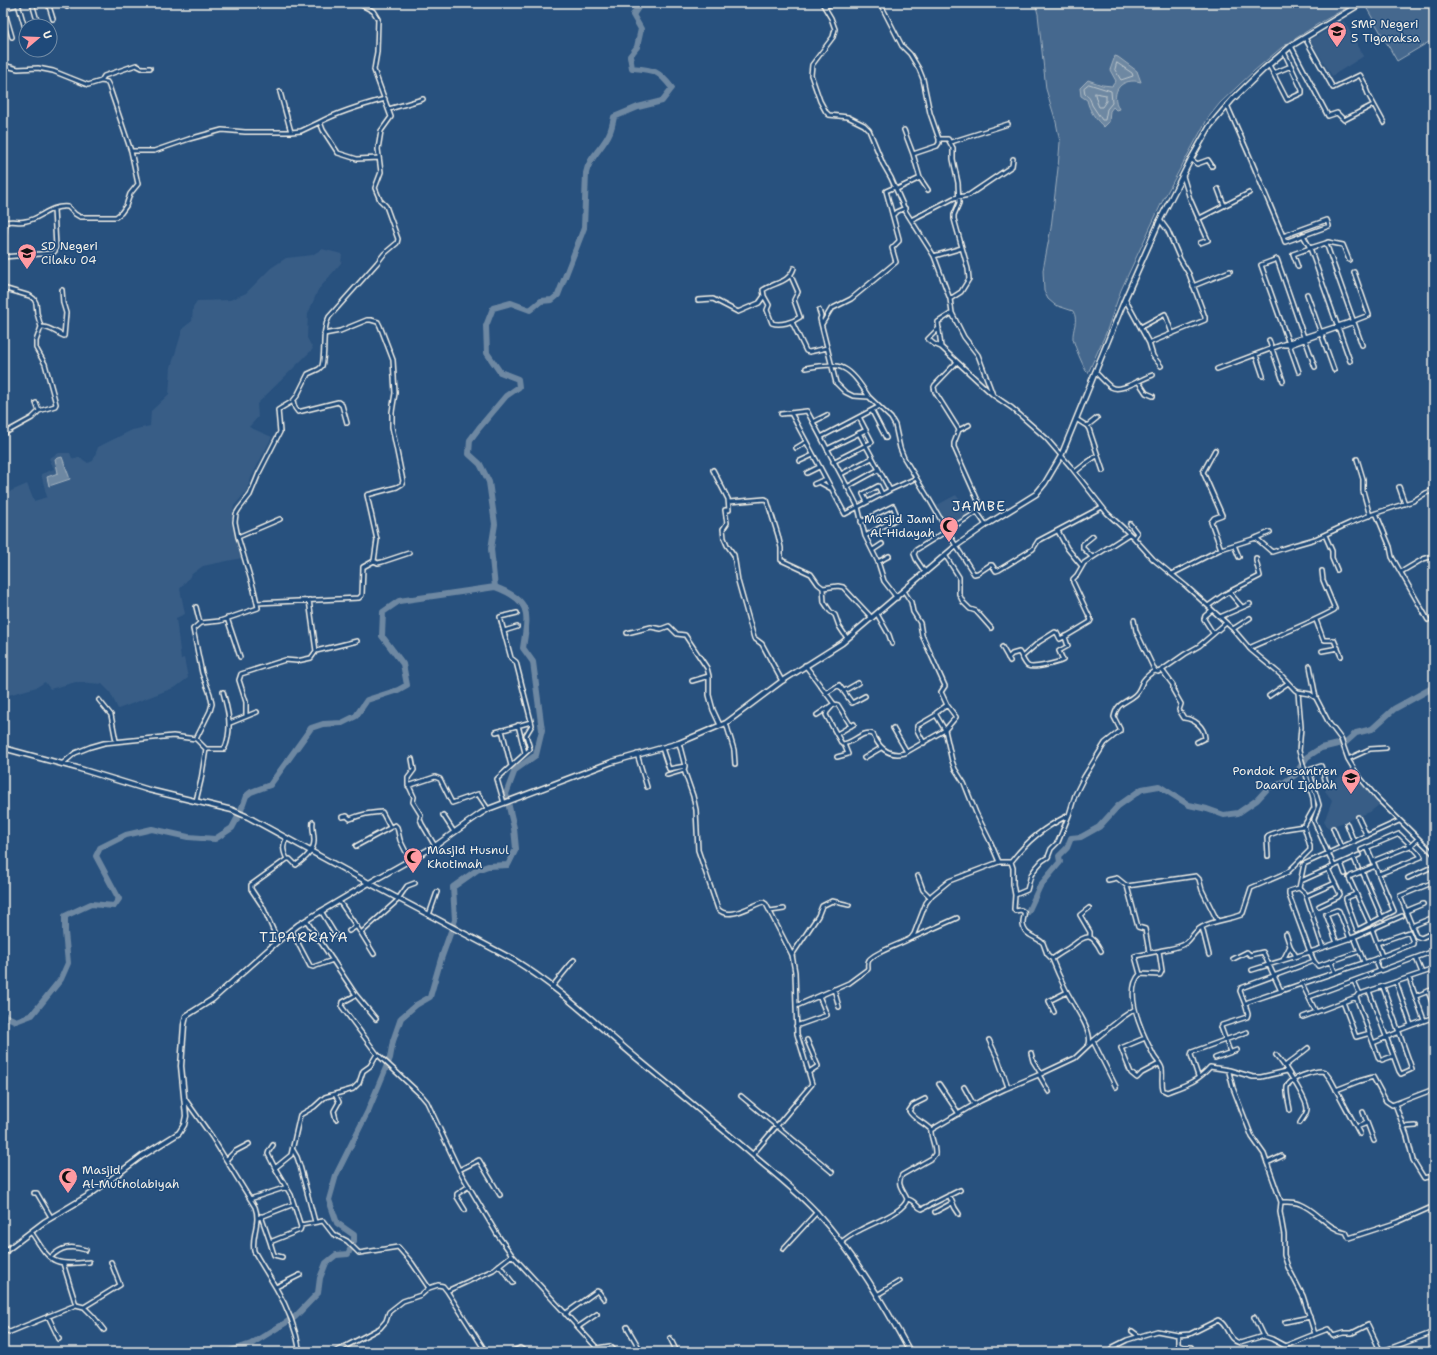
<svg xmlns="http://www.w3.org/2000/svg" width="1437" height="1355" font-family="'Shantell Sans',sans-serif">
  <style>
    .built { fill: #375d86 }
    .green { fill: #45688e; stroke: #9cacbb }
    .water { fill: #6e88a2; stroke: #a4b2be }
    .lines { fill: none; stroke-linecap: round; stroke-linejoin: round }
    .shore { stroke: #bec7cc; stroke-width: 1 }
    .river { stroke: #6e88a2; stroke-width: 6 }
    .street-casing { stroke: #f4f1e8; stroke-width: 6 }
    .secondary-casing { stroke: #f4f1e8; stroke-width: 7 }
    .street { stroke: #1f4a7a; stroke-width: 3 }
    .secondary { stroke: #1f4a7a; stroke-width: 4 }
    .labels { text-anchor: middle; stroke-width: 3; stroke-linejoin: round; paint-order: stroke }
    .poi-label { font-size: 12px; fill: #f4f1e8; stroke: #1f4a7a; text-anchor: start }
    .quarter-label { font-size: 14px; letter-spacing: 1px; fill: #f4f1e8; stroke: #1f4a7a }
  </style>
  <rect width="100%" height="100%" fill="#28517e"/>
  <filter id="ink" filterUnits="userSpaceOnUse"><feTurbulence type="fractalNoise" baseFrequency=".025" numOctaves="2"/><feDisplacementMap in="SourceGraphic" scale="8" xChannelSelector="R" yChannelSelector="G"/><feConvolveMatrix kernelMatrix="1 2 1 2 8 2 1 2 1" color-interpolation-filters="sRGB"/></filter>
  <g filter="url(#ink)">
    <path class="built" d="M1344,21l20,35 -32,20 -22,-36z
      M322,249l20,5 -1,9 -23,27 -10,24 -1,24 6,11 -56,55 1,13 -9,10 23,10 -20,39 -6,16 -12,14 -3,17 11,35 -39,8 -11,8 -12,15 5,25 -9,4 5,41 3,-1 4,20 -12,9 -58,22 -8,-17 -8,-8 -26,-2 -26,7 -5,-7 -8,5 -32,9 -2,-18v-179l8,-8 16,-7 7,17 13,-4 -6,-23 13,-5 -5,-11 10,-5h11l2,5 4,1 3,-2 9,6 5,-2 5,-14 34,-17 18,-4 1,-15 18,-17 2,-27 12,-39 9,-7 1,-14 4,-6 33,-1 16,-7 25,-25 15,-10 26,-3z
      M956,495l3,4 2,-1 11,21 -21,13 -14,-27z
      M1351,770l29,34 -10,8 -42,16 -4,-6 8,-22 -7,-9 6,-9z"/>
    <path class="green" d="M1035,3h320l-37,21 -37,24 -27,23 -34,32 -12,15 -45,82 -42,90 -15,43 -18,40 -2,-2c-5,-10 -10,-21 -13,-32 -1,-10 6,-18 0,-28l-18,-6 -7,-6 -4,-8 -1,-21 8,-42 7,-60 2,-26 -4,-20 -10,-33 -8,-75z
      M1373,3h61v36l-37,22 -31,-54z"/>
    <path class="water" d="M1115,56l3,1 19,14 4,11c-19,-5 -32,9 -22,27l-3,1 -3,-3 -3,4 -1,11 -5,5c-8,-7 -15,-17 -17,-27l-6,-4 -1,-8 8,-8 14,5 10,1 4,-5 -6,-11z
      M62,457l8,22 -21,7 -2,-9 11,-4 -3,-14z"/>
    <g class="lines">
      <path class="shore" d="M1117,63l15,10 1,3 -12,4 -6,-10z
        M1089,84l22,7 1,12 -5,6 -2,11h-3c-3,-5 -7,-10 -10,-15 -2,-6 -2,-7 -7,-11l-1,-6z
        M1095,93l11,2v6l-4,6h-3l-2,-5z"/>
      <path class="river" d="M495,587l-4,-38 4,-25 -6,-42 -9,-18 -11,-10 1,-14 9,-12 27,-32 13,-9 -1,-8 -18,-7 -13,-19 -1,-27 7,-18 18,-5 19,7 11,-9 11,-1 6,-5 26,-67 2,-55c3,-16 18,-26 24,-41 2,-5 3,-10 4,-15l24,-10 24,-6 10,-13c-14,-18 -18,-18 -40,-20l-2,-12 7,-9 4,-18 -8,-14 8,-12
        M1028,912l12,-26 20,-24 -1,-6 8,-8 4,-10 10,-1 18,-10 19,-21 24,-17 17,-3 30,19 18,4 17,6 14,-2 19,-13 11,-12 17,-6 10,-7 12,-18 14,-9 25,-6 10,-9 16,-4 22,-20 40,-22
        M3,1015l13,6 16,-6 29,-36 7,-16 -3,-31v-16l26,-12 23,2 5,-7 -23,-43 4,-8 26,-13 26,-6 36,8 27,2 17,-11 8,-15 6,-17 5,-4 19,-7 41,-57 12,-4 19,-1 14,-7 11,-16 31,-10 9,-5 -4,-21 -21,-28 1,-24 16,-11 96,-14c38,14 33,27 28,61l10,14 9,68 -6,25 -21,15 -9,24 8,34 2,21 -8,16 -20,1 -11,4 -24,17 2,33 -14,39 -11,38 -14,8 -15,13 -8,23 -3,17 -22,53 -32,64 -7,25 8,23 17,12v6l-6,13 -12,1 -10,8 -6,15 -2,15 -23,24 -44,27 -24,8"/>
      <defs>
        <path id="street" d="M32,3l6,21
          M48,3l5,16
          M66,3l1,4
          M822,3l9,15 4,11 -2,8 -21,28 -1,10 9,26 6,11 3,3 19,2 16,8 5,5 14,34 8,14 15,34 28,44 16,43 2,14 12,24 14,18 15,40 19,13 34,30 25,29 36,46 27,25 19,21 33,27 47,43 18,21 30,25 14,15 3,2 12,2 6,4 13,25 12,16 7,20 9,15 21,25 56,55
          M880,3l22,43 8,8 9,15 4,10 7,34 9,26v4l-2,3 -24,8 7,24 8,12
          M18,4l7,24
          M825,7l8,-4
          M3,9l19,-6
          M4,9l8,28
          M1305,38l28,50 27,-13 6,11v3l2,5 16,29
          M1291,46l37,70 9,-3 7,7 2,-1 27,-14
          M3,65l15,4 20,-1 15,3 35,14 13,-4 6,1 2,4 22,65h23l35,-12 33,-9 23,2h46l10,-1 19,-9 3,8 15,23 19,6 22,-1
          M1269,65l18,35 15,-7v-3l-18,-38
          M1274,73l17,-7
          M101,81l3,-5 32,-11 6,3h8
          M280,92l11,40
          M1227,105l22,50 34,81
          M389,109l34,-10
          M320,122c21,-11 42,-17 65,-23
          M904,130l9,24
          M939,139h9l5,9v11l5,24 1,20 -5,12v4l14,50 1,10 -8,13 -11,7
          M951,142l57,-18
          M1191,159l6,5 11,-4 4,6
          M1183,176l7,23 18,41 -8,3
          M897,189l23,-11
          M1218,189l6,16
          M893,215l3,-3 9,-4
          M1198,219l51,-26
          M911,220l43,-22 15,-3 43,-29 1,-7
          M1327,220l2,6 -44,16 -2,-6z
          M1303,235l7,13 16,-5 36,102
          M3,242l3,-20c7,-2 13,1 20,-1 15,-2 23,-16 42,-14l7,7 5,3h36l5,-4 5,-7 4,-12 8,-10 -7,-33
          M1326,243l2,-1 15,3 6,15
          M934,256l28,-8
          M3,257l50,-4 2,-2 1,-4 -2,-38
          M1298,267l-5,-13 17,-6 40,113
          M1354,272l15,43 -13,5
          M791,276l7,16 -4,8 6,17c-7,5 -20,9 -28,6l-5,-13 2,-5 -5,-9 -1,-6c12,-8 26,-7 31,-22
          M1193,286l37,-15
          M3,288l27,8 4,3 2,4 1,10 4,14 -5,14v7l9,16 11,40 -1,2 -16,5 -7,7 -29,16
          M1307,294l27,76
          M1125,299l24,44 56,-23v-3l-16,-43 -9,-15 -12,-28 -8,-11
          M698,300l15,-1 25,13 21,-9 5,-7
          M819,310l2,6 -1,3 16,64 9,9 8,4 16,1 22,21 4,7 5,23 4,10 25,41 27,47 18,28 4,-1 12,-8h2l4,6 3,-1 34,-21 5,-8 64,-34
          M952,313l-14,9 3,25 51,47
          M792,322l14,29 3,1 18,-4
          M822,324l9,-15 20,-10 45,-37 -4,-14 7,-7v-2l-13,-48 9,-4
          M41,327c8,-1 15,6 23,9l2,-23 -3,-10 -1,-13
          M1141,327l24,-13 7,19
          M939,328l-11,11 6,5 7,3
          M324,334l16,-3 27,-11h4l7,2 2,4 13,34 2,33 -3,19v15l11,54 -1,3 -5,3 -30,8 10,45 -3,21 4,2 4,-1 27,-9
          M1305,339l10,28
          M1269,340l14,41
          M1149,343l4,13 8,10
          M1256,355l7,21
          M956,363l-21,22 -1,2 1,5 24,38
          M806,368c38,-7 43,-1 63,29
          M1217,369l72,-27 67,-22 -2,2 -64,23h-6
          M1095,372c5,4 10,11 16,15 10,6 31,-9 42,-12
          M1299,372l-38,-107 16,-6 27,78
          M1138,381l8,12 7,3
          M293,401l2,7 3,4 40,-10 4,3 5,18
          M36,403l3,8
          M872,411l14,27
          M791,413l54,101 45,-24 -31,-57
          M781,414l26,-3 47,88 4,8 7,29 13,26 6,19 13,17
          M1076,419l11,7 2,3 14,42
          M813,422l14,-7
          M969,425l-10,5 -5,13v4l25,56v6l-2,3 9,13
          M1087,426l10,-8
          M821,437l57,-30
          M796,448l10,-6
          M827,449l39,-19
          M1215,450l-12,22 19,43 -8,3 -3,4 10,27
          M1357,459l6,20v12l7,25
          M800,461l13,-6
          M833,462l39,-20 -13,-25
          M713,470l15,29 1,11h-4l2,13 -4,6 1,9 3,7 7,10 4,26 16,57 8,6 20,37
          M1075,472l10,-8 13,-9
          M807,473l12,-6
          M841,474l31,-16
          M819,482l11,6
          M814,484l12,-5
          M847,487l31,-17
          M1399,487l6,17
          M890,490l24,-11
          M729,502l36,-3 2,1 11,35 3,13v12l30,14 7,10 5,4 15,-2 5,1 29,31
          M867,502l-4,-8 15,-8 4,8
          M1376,513l37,-12 13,-8 8,-3
          M861,522l32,-16 5,12 -33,18
          M1130,524l7,9 -3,5
          M1058,531l9,17 14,17
          M1325,535l7,16v7l5,12
          M238,537l42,-18
          M1256,538l16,14 22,-7 21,-6 35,-16 26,-10 14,34 2,10 36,63
          M1234,545l5,12
          M873,550l9,-6
          M945,555l14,22v17l4,8 7,7 6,2 15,17
          M1092,557l-9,-9v-4l10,-8
          M878,562l11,-6
          M925,572l-9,-13 -2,-5 2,-4 61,-38
          M1401,572l22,-13 11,-3
          M1172,574l49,-25 35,-11 14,-6
          M823,588l1,14 6,9 5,4 4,11 8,12
          M904,591l7,11 2,10 7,11 2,12 23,51 -4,6 6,13 -11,8v2l9,15 7,31 3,8 9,14 12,30 14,28 9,21
          M1229,592l13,15
          M257,603l102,-5 3,-3 1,-28 11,-6
          M1208,606l17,-12 35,-18 -4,-15v-3
          M196,607l4,16
          M1212,610l-7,6 -1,3 9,14
          M877,614l12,21 3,9
          M1220,617l30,-13
          M227,618l13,39
          M1134,620l2,11 19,40
          M1316,620l7,19 2,1h9l7,16
          M1233,629l17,-11
          M504,631l13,-4
          M627,633l24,-6 10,2 8,-3 8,8 8,1 22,33 2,8v19l4,15 7,15
          M1002,647l8,14
          M1249,648c28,-13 58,-23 85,-38l1,-1 -12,-29 -1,-9
          M316,651l41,-10
          M1322,651l16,-3
          M1022,657l17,-15 16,-10 2,1 3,6 6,-3
          M1008,658l4,-4 7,-2c3,4 5,11 9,14 5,3 29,-3 35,-6l-4,-9 9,-5 -3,-9 25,-15 1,-2 -18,-38v-3l4,-4 7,-12 45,-29
          M805,665l29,39 4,1 13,21
          M1310,666l6,32
          M692,681l17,-5
          M844,691l14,-8
          M826,693l13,-8 13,18 13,-7
          M1269,696l19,-13
          M99,700l12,15 5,26
          M834,704l-7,8 -1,3 16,29c11,0 20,-14 31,-10 6,14 16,23 32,19l40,-23 11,-13 -9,-12
          M817,715l15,-10
          M246,716v-14l-7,-22 2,-6 44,-14 12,1 14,-3 5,-7 -7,-51
          M230,723l27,-11
          M726,723l8,27 1,14
          M518,725l7,28
          M893,728l14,24
          M502,730l9,36
          M496,732l35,-10
          M837,734l17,-10
          M196,739l14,-28 2,-7 -2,-10 -8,-21 -9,-44 7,-6 20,-2 38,-13 -4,-18 -16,-53 -3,-15 1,-8 3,-5 11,-14 9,-22 21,-41 -2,-22 15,-9 4,-5 11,-22 11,-5 3,-3c4,-16 -1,-34 7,-49l48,-54 7,-9 13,-11 1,-4 -12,-33 -6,-6 -5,-12 6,-16 -3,-23 3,-18 10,-14 -17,-47 3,-18 1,-33 -5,-8 -15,-8
          M1197,742l8,-4c-1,-12 -11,-19 -21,-20l-5,-8 2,-6 -8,-14v-5l-11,-15 23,-16 14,-8 27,-23
          M679,743l6,23 -1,4 9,26 3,14 2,40 20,59c11,12 32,-3 45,-7l3,2 26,51 3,17 1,34
          M924,743l-7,-13v-4l19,-11
          M662,748l7,21 16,-3
          M206,749h18c3,-4 3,-8 4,-12 3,-16 -1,-30 -5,-45
          M637,754l10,33
          M837,757l11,-3 -4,-10
          M864,758l17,-10
          M412,759l2,11 -6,8v6l6,13 -1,5 8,13 -1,4 2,5 13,22
          M1348,759l22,-10 16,-1
          M62,764l13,-11 15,-6 14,-4 69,-7 23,3
          M667,775l17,-5
          M1326,782l-5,-16 -12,4 10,35 -5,14v2l20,45
          M408,786l27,-9 5,2 12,24 26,-9 10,15
          M196,801l5,-21 5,-31 -10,-10
          M504,803l-7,-24 33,-30 -4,-14 6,-10 -16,-63 -5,-4 -11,-41 17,-4
          M443,815l11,17
          M342,817l5,-1 3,3c12,-5 19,-6 32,-7l8,15
          M1358,817l9,19
          M1347,824l7,18
          M1333,828l8,19
          M356,846l39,-21 2,2 3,13 10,20
          M1361,850l38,-16c5,5 20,18 22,23l-42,17
          M1268,856l-1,-18 2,-3 16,-6 19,-3
          M1354,858l4,10
          M287,859c-4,-8 -5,-14 0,-21
          M1373,861l37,-15 8,-7
          M1011,862l2,6v16l2,11 -1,14 1,2 6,-1 3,2c1,4 -1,6 -1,10 -1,13 12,14 20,21l4,11 5,5c7,-5 14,-9 21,-14 14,-11 19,-12 28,6
          M1011,862c17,-22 32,-34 58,-47
          M1341,863l4,11
          M1362,871l20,47
          M918,876l5,14 7,7
          M1408,878l26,-12
          M1108,880l9,-2 10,8 11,41 7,2 4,23
          M1301,881l58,-26
          M1434,882l-34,14 16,40 5,2 13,-6
          M1127,886l69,-10 3,3 3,11 15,30
          M1299,888l5,-24 95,-43
          M1356,894l-10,4v2l11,30 37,-19 -27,-64
          M1015,895l12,-5 4,-15 4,-6 7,-8 6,-4 3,-8 7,-7 11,-27 6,-20 9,-18 21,-34 15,-12v-2l-6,-12c3,-15 12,-14 21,-22 4,-3 6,-10 8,-14 3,-4 7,-8 12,-10l3,1 4,-2
          M1306,896l29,-13
          M398,899l9,-13 8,-3
          M339,901l22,32 38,-34
          M1319,906l19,-9 2,-3 -12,-25
          M1089,908l-9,7 10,17v5
          M321,911l14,23
          M770,911l14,-2
          M1406,911l17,-7
          M429,915l8,-23
          M306,920l50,75 -13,7 -1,5 35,47 45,42 5,6 32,68 38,64 15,21 85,93 13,-2 6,6
          M1370,924l-21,-46 2,-2 24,-10
          M1412,926l22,-9
          M1202,927l7,28
          M1372,929l10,27 -7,3
          M291,930l19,36 3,1 20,-7
          M349,931l8,-5
          M361,933l13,21
          M1286,934l4,12 6,10
          M1354,937l48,-21
          M912,938l45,-20
          M278,941l-15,-34 -12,-18v-4l36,-26h3l6,6c9,-6 19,-15 18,-26 0,-6 -2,-11 -1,-17
          M1337,943l-11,-29 11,-4 2,1 11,28
          M1377,943l32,-11 4,10v2l-31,12
          M1323,948l-18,-55 -6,-5 -10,3v4l21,57 44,-15 10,25
          M792,955l26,-39 4,-10 10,-5 17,4
          M1416,958l6,15
          M1052,959c4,10 9,21 14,31 6,13 27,40 23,54
          M1233,959l14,-7 3,3 13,-3 18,39
          M1283,960l7,-14
          M1331,962l4,10
          M1252,970l58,-18 4,9 4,5 42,-15
          M1140,974c-18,19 4,63 14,82 2,4 7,8 8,13 1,7 -1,14 1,21l4,2c18,-7 30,-10 43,-25l19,3v2l4,16 19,49 12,17 17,48c7,0 13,-1 19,2 17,6 27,25 46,28l3,6 49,-16 36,-16
          M1140,974l20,1 2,-4 -3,-20c8,-2 21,-3 27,-8 6,-5 8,-12 16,-16 12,-7 26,-7 39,-12l2,-2 8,-25 37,-16 22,-22v-4l-6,-20 10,-18 -1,-10 -14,-47 2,-24 -3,-35
          M1140,974l-5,-18 24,-5
          M1409,978l15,42
          M1354,981l6,13 74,-25
          M1396,982l15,43
          M1302,984l14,28
          M552,987l22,-27
          M834,989l5,18
          M1369,991l30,80 2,3 9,-4 2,-1 -29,-82
          M1428,991l6,17
          M356,995l20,24
          M1416,996l18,-7
          M1309,997l125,-46
          M1356,997l23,62
          M1343,1002l13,35 14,-4
          M1245,1004l-5,-13 1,-3 73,-27
          M1054,1012l-5,-11 18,-9
          M1303,1017l53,-20 3,-4
          M796,1026l31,-11 -8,-19
          M1399,1030l35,-13
          M1145,1038l-24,10 10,25 6,5 5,-5 17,-9
          M807,1040l11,26 -9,6
          M989,1040l9,19 10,28
          M1093,1041l23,46
          M1373,1043l26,-11
          M1230,1052l-9,-25 1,-2 25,-8 1,-3 -3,-10 3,-2 127,-43 5,12
          M1031,1053l2,8 8,13
          M1276,1055c7,8 31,44 31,54 0,5 -5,10 -7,14
          M1215,1058l22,-8
          M1382,1060l11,-4
          M1285,1066l23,-18
          M1229,1070l24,7h8l26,-6
          M1039,1075l10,17
          M1198,1076l-7,-21 1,-3 55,-20
          M939,1084l20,30
          M964,1087l10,18
          M1336,1090l23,-9 14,-4 13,24 6,4 42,-16
          M335,1094l4,8 -5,9 2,8
          M741,1096l91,76
          M185,1099l27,38 43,70c6,16 -4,28 -1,44 7,13 15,25 22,37 12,20 20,41 24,64
          M925,1099l-12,6 -4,6c4,8 16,12 22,19
          M1395,1104l12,32 6,24 11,18 10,-2
          M1290,1110c-1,-7 -4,-16 -3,-23 2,-9 27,-16 35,-16l3,1 6,8 29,54
          M1363,1112l11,29
          M1357,1127l10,-4
          M1403,1127l13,-1
          M273,1145l-4,6 -1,3 7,14
          M293,1150l4,7 3,9 15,56
          M753,1154l59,-70 -15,-50 -1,-28 53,-23 19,-14c0,-3 -1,-6 1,-9 6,-8 32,-16 42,-22l3,-4 12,-31 6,-8 17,-14 50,-19h12
          M226,1160l8,-8 15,-8
          M1267,1163l15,-7
          M459,1170l20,-10 21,35
          M34,1193h3l1,2 13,22
          M949,1195l6,13 4,6
          M250,1199l37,-12
          M907,1199c8,1 9,8 15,10l38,-19
          M465,1210l-8,-13v-3l12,-8
          M935,1212l17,-9
          M261,1216l9,26
          M258,1218l36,-14
          M301,1225l22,-4 10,13 14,7 12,12 39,-6 14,16 17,25
          M31,1232c7,9 14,25 25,29 10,4 23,2 33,1
          M841,1242c6,-4 12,-9 19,-12 12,-7 45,-18 47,-31 -4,-10 -11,-14 -5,-24l30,-17 3,-4c1,-9 -5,-16 -4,-24l49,-29 25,-12 38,-16 32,-15 18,-17 30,-24 12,-8
          M783,1249l34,-37
          M51,1257c10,-10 20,-12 35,-7
          M282,1257l-8,-2 -4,-13 30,-12 1,-3 -10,-32 -16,-27 16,-13 9,-40 14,-8 11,-10 28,-8 6,-6 4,-12 7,-5 7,-12
          M63,1263l13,42
          M499,1265l14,18
          M276,1287l24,-12
          M447,1291l39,61
          M877,1295l23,-14
          M84,1307l9,9 11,14
          M565,1314l32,-23 2,1 5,7
          M48,1316l11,23
          M1254,1317l9,19
          M1285,1322l25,-5
          M3,1326l4,5 3,1 66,-27 8,2 36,-22 -9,-23
          M578,1327l19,-13
          M627,1327l11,19v1l-9,5
          M1132,1331l8,6
          M1315,1334l13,-5 5,7 10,-3h9l16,-8 11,23 4,3 51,-19
          M1178,1335v10l5,2h8
          M670,1338l7,14
          M335,1352l45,-24 6,-7 3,-9 14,-11 18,-6 8,-7 9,-3 5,1 4,5 46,-21 19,-15
          M511,1352l9,-4 6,4
          M534,1352l2,-1
          M1110,1352l1,-3 2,-2 14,-7 30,-9 21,4 12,-1 28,-14c11,5 8,19 22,23l23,-7 9,3 13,7 30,-12 -12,-38 -15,-29 -4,-12v-20l-4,-23 1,-10"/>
        <path id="secondary" d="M3,748l74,20 72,22 83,20 16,7 121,66 66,-37 45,-32 8,-5 124,-47 67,-19 47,-20 56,-42 60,-38 114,-97 30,-21 50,-31 9,-11 16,-27 64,-157 35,-79 31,-61 19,-33 22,-26 32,-31 27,-23 71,-43
          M3,1253l41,-31 47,-28 51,-38 37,-23 5,-8 2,-9 -5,-50 3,-41 2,-9 27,-17 65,-58 20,-16 71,-42 145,77c46,28 84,66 125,100 41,34 83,68 123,103 19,16 39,32 56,51 37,41 66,90 92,138"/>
      </defs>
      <use href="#street" class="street-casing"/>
      <use href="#secondary" class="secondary-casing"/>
      <use href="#street" class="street"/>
      <use href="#secondary" class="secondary"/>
    </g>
  </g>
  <defs>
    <symbol id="school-pin" viewBox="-11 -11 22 30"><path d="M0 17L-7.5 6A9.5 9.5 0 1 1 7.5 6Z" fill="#ff9aa2" stroke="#1f4a7a"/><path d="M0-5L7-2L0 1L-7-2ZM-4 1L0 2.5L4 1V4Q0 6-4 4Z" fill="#111"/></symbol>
    <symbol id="mosque-pin" viewBox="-11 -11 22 30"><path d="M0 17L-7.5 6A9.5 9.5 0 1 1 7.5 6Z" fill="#ff9aa2" stroke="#1f4a7a"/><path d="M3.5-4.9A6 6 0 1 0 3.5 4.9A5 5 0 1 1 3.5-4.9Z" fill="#111"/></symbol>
  </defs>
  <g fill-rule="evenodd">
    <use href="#school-pin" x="1326" y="20" width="22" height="30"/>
    <use href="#school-pin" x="16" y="242" width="22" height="30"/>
    <use href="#mosque-pin" x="938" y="515" width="22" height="30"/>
    <use href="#school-pin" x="1340" y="767" width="22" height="30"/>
    <use href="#mosque-pin" x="402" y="846" width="22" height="30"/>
    <use href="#mosque-pin" x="57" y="1166" width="22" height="30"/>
  </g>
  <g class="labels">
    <g class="poi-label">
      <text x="1351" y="28">SMP Negeri<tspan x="1351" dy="14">5 Tigaraksa</tspan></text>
      <text x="41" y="250">SD Negeri<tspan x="41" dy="14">Cilaku 04</tspan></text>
      <text x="935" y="523" text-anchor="end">Masjid Jami<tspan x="935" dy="14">Al-Hidayah</tspan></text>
      <text x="1337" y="775" text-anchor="end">Pondok Pesantren<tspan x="1337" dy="14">Daarul Ijabah</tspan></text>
      <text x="427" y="854">Masjid Husnul<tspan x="427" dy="14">Khotimah</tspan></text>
      <text x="82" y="1174">Masjid<tspan x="82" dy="14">Al-Mutholabiyah</tspan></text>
    </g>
    <g class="quarter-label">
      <text x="979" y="511">JAMBE</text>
      <text x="304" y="942">TIPARRAYA</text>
    </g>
  </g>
  <rect width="1437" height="1355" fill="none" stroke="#1f4a7a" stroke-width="16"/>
  <rect x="8" y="8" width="1421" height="1339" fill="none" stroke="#f4f1e8" stroke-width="1.5" filter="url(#ink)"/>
  <g transform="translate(38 38) rotate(71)"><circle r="19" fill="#1f4a7a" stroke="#748da6"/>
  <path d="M0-3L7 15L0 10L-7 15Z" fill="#ff9aa2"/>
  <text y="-6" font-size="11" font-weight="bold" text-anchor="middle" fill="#f4f1e8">U</text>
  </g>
</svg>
